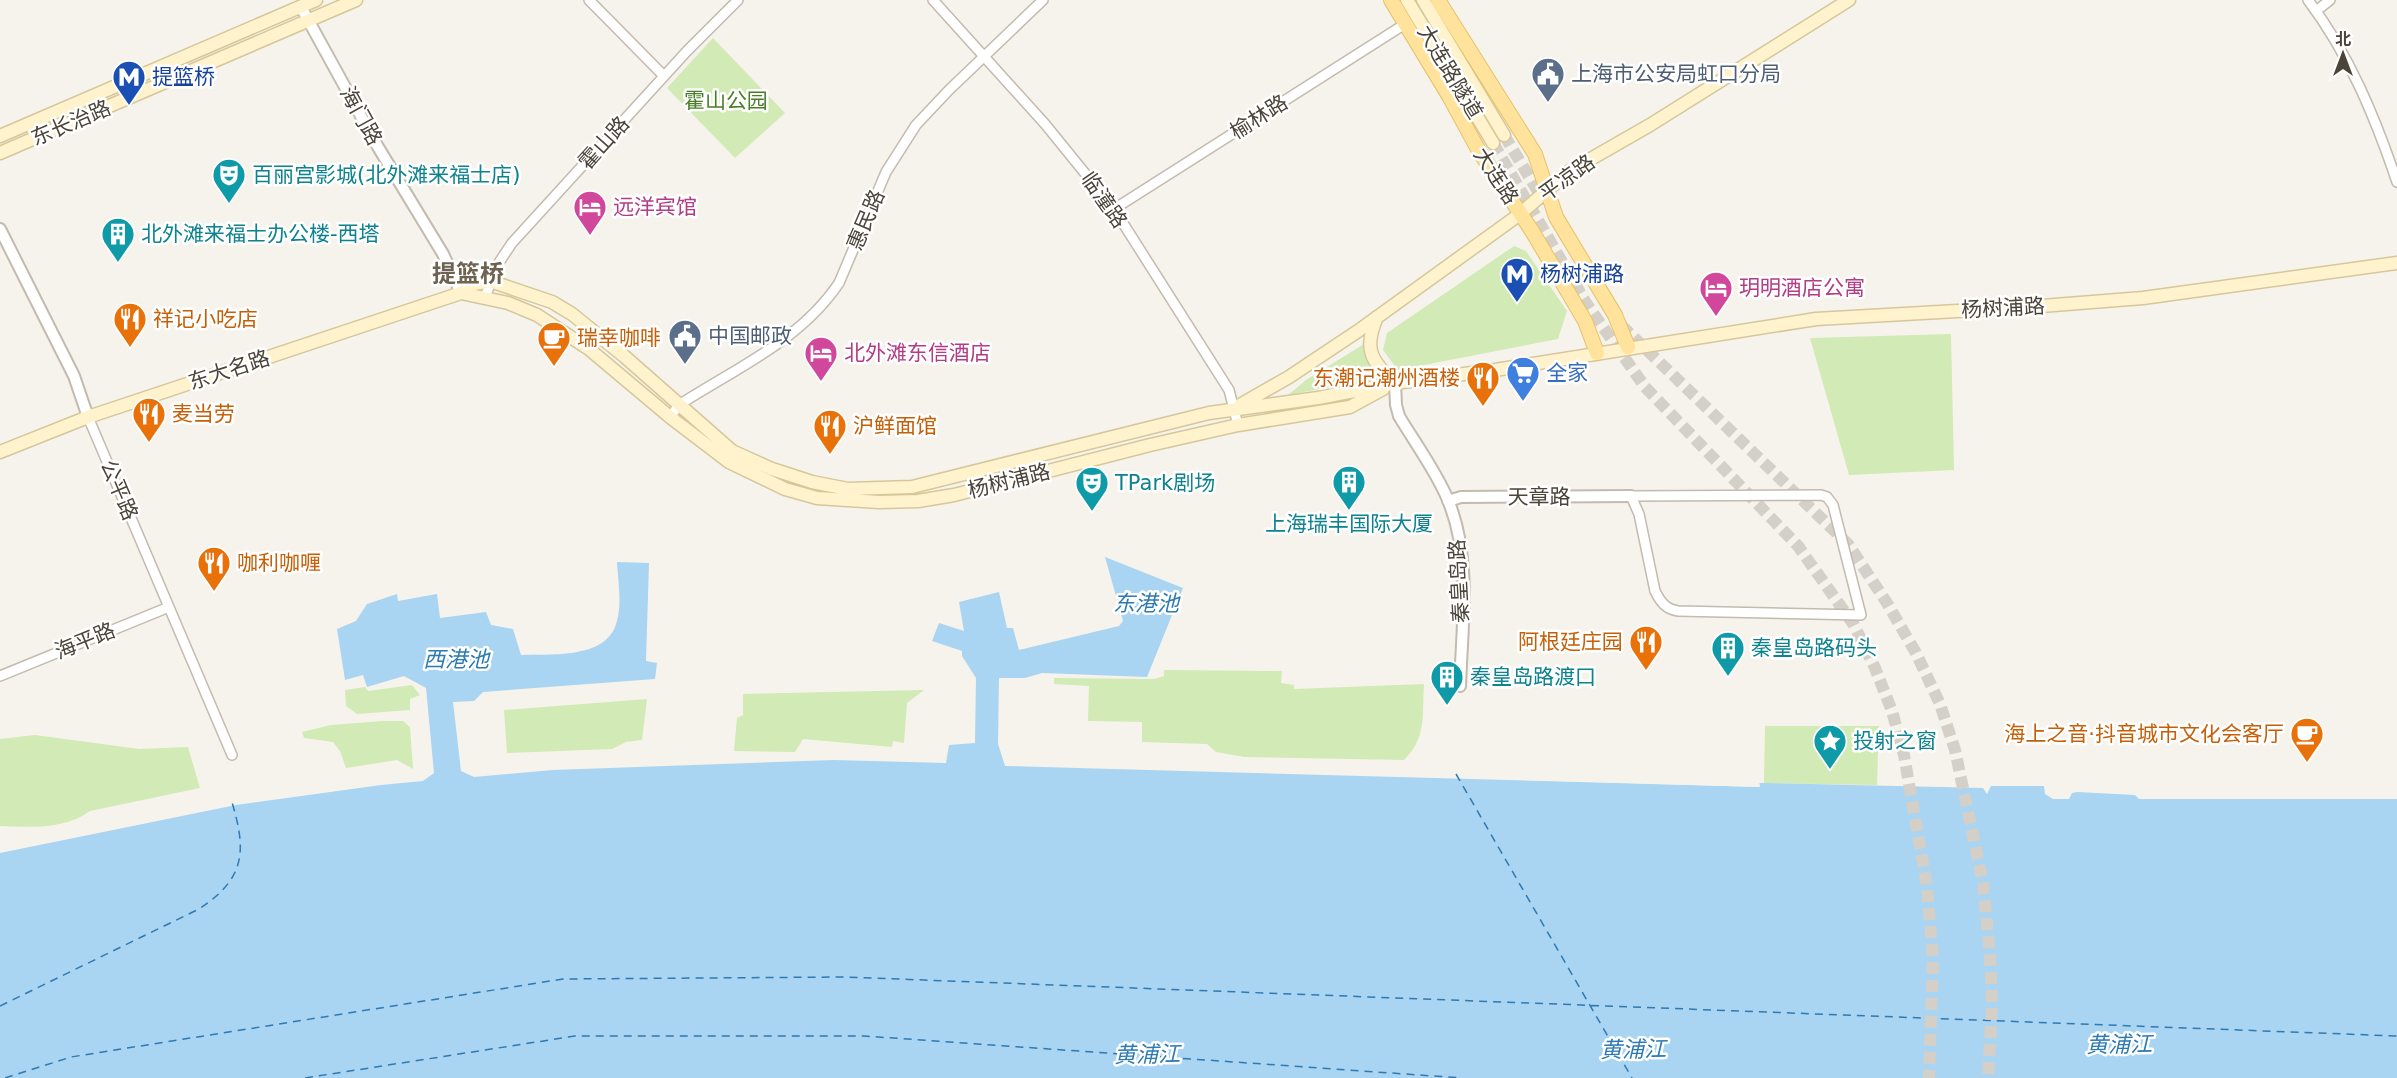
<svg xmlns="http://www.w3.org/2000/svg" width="2397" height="1078" font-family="'DejaVu Sans','Noto Sans SC',sans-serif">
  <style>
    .green { fill: #d2eab5 }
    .water { fill: #a9d4f2 }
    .pier { fill: #f6f3ec }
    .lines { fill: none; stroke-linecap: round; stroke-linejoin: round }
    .ferry { stroke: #2e7ab2; stroke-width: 1.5; stroke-dasharray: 8 6; stroke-linecap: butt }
    .secondary-tunnel { stroke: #d4d0c8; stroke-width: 12; stroke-dasharray: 12 6; stroke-linecap: butt }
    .minor-casing { stroke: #c2bbae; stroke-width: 12 }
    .tertiary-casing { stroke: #c2bbae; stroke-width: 14 }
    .secondary-casing { stroke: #d6c79b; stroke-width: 15 }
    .primary-casing { stroke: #e6c16a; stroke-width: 16 }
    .minor { stroke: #fff; stroke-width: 9 }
    .tertiary { stroke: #fff; stroke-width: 10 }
    .secondary { stroke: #fff3cd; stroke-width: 12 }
    .primary { stroke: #ffe39c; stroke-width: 14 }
    .labels { text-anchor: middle; stroke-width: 5; stroke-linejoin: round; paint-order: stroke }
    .street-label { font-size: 21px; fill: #4b4439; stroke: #fff }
    .service-label { font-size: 21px; fill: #4e5e75; stroke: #fff; text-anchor: start }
    .transit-label { font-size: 21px; fill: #164399; stroke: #fff; text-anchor: start }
    .park-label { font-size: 21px; fill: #4a7f2a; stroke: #fff }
    .culture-label { font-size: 21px; fill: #0d838f; stroke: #fff; text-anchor: start }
    .hotel-label { font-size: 21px; fill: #b23c85; stroke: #fff; text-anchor: start }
    .food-label { font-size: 21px; fill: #c56008; stroke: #fff; text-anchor: start }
    .shop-label { font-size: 21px; fill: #366cbe; stroke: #fff; text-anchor: start }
    .water-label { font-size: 22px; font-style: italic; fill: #2e7ab2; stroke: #fff }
    .quarter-label { font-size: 24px; font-weight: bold; fill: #6e6250; stroke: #fff }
  </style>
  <rect width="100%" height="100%" fill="#f6f3ec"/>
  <path class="green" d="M713,38l72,75 -50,45 -68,-70z
    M1514,246l12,5 41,60 -9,28 -160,31 -15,-20 4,-17z
    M1951,334l3,136 -105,5 -39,-137z
    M1364,344l13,34 -89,17 18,-15z
    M1164,670l118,1 -1,12 13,2v4l130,-5c-2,30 3,54 -20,76l-160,-3 -28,-5 -9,-8 -65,-2v-20l-54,-1 1,-35 -35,-2v-6l100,1 10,-3z
    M412,685l8,10 -10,4v11l-53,4 -11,-8 -1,-16 20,-3 3,4z
    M924,690l-17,13 -3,40 -11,-2 -1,6 -89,-8 -8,13 -61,-1 3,-33 6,-3v-21z
    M647,699l-5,41 -16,2 -14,7 -105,4 -3,-43z
    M383,721h20l7,6 3,42 -16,-9 -51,8 -6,-17 -7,-9 -29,-4 -2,-6 29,-7z
    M1765,726h114l-2,59 -113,-2z
    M35,735l104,14 49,-2 12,41 -110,23c-26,19 -59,16 -90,15v-87z"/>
  <path class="water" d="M1105,557l78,31 -36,89 -105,-4 -17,5h-26l-1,66 7,22 754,21v-4h5l219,5 4,6 4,-8h53l1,8 8,5h16l3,-6 5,-1 58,3 4,4h258v279h-2397v-225l236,-48 145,-20 42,-4 11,-8 -8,-85 -22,-12 -37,11 -4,-12 -18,5 -8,-51 19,-8 11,-17 30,-10 1,7 39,-7 3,24 46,-6 5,13 22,4 8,26c28,-1 81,4 94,-28 8,-19 3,-45 2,-65l32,1 -3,98 11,2 -2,16 -172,13 -9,9 -21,1 8,69 13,6 79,-7 280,-10 113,3 3,-18 26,-2 1,-65 -14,-22v-5l-30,-10 7,-18 25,8 -5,-29 40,-10 8,36h6l6,22 100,-24 4,-5z"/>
  <path class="pier" d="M1493,776l264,8 2,-4 1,7 -267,-8z"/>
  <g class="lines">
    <path class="ferry" d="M1456,774l176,304
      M0,1006l199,-97c47,-31 48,-58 32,-110
      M5,1078l66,-21 492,-78 281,-2 1553,59
      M305,1078l270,-42h289l598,42"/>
    <path class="secondary-tunnel" d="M1504,135l41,68
      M1493,143l93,160 59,84 153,159 56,79 21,43 17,43 12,44 23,132 6,71 -4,120
      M1621,325l227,219 39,59 29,50 24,51 15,46 28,133 7,72 2,51 -4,72"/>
    <defs>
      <path id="minor" d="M589,0l75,76
        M933,0l112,124 69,85 115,181 9,35
        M2308,0c41,54 67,117 89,182
        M2316,11l14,-11
        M1114,209l291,-185
        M485,297l13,-33 14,-21 175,-192 51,-51
        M88,417l144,338
        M670,417l9,-12c57,-37 121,-64 160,-122l47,-111 30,-47 33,-35 94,-90
        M1821,495l6,2 6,8 28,110 -183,-4c-12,-2 -17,-8 -23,-20l-16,-77 -8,-18z
        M0,676l169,-69"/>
      <path id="tertiary" d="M301,7l77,140 65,107 18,39
        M0,229l74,147 14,41
        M1395,383l1,22 3,11c16,27 37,55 49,84 24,57 14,125 12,186
        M1448,501l13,-4 170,-1"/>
      <path id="secondary" d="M1407,0l86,143
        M1423,0l81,135
        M0,136l316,-136
        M0,153l356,-153
        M461,293l8,-8 21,-4 62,21 20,12 52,42 108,95 40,18 40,13 36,7 64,-2 297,-74 109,-15 77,-15 100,-13 321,-51 212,-12 115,-9 254,-35
        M1377,317c-14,32 -6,44 18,66
        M1240,405l49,-28 69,-46 162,-117 48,-42 82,-47 199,-125
        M0,452l88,-35 373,-124 47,10 29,12 52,34 81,68 59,45 56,27 32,9 62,4 39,-1 36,-6 196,-50 88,-20 112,-18 33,-18"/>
      <path id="primary" d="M1391,0l58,96 30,55 53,80 53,90 12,32
        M1438,0l97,154 21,63 59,98 13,32"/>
    </defs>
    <use href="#minor" class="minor-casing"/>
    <use href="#tertiary" class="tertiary-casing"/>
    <use href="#secondary" class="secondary-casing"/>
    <use href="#primary" class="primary-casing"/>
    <use href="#minor" class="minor"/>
    <use href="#tertiary" class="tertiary"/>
    <use href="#secondary" class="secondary"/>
    <use href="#primary" class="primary"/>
  </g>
  <defs>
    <symbol id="civic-pin" viewBox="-11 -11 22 30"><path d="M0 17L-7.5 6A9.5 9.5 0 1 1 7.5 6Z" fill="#5c6f8a" stroke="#fff"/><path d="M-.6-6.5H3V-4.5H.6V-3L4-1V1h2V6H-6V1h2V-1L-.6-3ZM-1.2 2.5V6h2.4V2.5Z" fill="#fff"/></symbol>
    <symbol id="metro-pin" viewBox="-11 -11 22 30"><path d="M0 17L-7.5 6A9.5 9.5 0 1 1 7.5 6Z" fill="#1a4fb4" stroke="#fff"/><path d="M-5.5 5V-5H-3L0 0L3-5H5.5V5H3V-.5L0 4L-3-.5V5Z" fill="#fff"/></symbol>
    <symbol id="theatre-pin" viewBox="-11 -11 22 30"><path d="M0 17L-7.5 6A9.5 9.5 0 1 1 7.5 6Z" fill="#0f9aa8" stroke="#fff"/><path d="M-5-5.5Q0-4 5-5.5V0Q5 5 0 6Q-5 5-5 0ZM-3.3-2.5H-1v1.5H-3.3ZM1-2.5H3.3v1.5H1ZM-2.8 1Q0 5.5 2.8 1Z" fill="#fff"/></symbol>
    <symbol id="hotel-pin" viewBox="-11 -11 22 30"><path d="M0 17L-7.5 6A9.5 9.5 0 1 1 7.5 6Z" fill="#d1479c" stroke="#fff"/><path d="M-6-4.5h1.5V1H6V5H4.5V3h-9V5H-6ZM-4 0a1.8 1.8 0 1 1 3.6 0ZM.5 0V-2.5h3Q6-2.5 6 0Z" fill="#fff"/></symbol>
    <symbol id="building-pin" viewBox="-11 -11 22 30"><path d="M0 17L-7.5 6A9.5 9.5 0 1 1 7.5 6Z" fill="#0f9aa8" stroke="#fff"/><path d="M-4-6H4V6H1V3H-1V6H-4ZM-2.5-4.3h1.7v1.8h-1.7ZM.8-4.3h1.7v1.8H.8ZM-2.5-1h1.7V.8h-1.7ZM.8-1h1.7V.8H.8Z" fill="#fff"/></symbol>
    <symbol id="restaurant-pin" viewBox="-11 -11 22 30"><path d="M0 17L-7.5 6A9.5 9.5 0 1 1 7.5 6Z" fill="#e8710a" stroke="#fff"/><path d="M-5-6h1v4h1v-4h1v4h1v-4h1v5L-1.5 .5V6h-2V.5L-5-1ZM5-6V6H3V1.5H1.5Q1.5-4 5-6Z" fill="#fff"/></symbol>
    <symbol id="cafe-pin" viewBox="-11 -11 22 30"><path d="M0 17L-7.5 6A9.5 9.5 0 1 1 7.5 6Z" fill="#e8710a" stroke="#fff"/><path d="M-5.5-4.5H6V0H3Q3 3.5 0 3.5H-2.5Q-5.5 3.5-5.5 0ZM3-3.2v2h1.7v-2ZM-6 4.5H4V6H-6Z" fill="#fff"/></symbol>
    <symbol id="supermarket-pin" viewBox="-11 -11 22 30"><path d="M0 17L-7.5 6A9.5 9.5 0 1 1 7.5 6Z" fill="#3f7fe0" stroke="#fff"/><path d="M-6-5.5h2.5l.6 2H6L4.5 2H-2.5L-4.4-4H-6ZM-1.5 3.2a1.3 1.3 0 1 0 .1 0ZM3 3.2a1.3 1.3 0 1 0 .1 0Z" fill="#fff"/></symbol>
    <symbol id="sight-pin" viewBox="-11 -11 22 30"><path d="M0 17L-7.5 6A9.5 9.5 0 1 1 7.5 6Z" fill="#0f9aa8" stroke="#fff"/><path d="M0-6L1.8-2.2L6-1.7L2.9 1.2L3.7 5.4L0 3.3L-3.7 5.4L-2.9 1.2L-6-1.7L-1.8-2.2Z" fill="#fff"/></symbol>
  </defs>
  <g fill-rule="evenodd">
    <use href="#civic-pin" x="1529" y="55" width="38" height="52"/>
    <use href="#metro-pin" x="110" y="58" width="38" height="52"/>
    <use href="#theatre-pin" x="210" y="156" width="38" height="52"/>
    <use href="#hotel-pin" x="571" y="188" width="38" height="52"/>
    <use href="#building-pin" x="99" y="215" width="38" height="52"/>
    <use href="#metro-pin" x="1498" y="255" width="38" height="52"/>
    <use href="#hotel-pin" x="1697" y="269" width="38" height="52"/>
    <use href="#restaurant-pin" x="111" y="300" width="38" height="52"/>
    <use href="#civic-pin" x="666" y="317" width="38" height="52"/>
    <use href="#cafe-pin" x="535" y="319" width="38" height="52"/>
    <use href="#hotel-pin" x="802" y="334" width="38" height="52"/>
    <use href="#supermarket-pin" x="1504" y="354" width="38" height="52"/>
    <use href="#restaurant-pin" x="1464" y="359" width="38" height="52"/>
    <use href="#restaurant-pin" x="130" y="395" width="38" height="52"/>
    <use href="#restaurant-pin" x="811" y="407" width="38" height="52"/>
    <use href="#building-pin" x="1330" y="463" width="38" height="52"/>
    <use href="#theatre-pin" x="1073" y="464" width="38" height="52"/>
    <use href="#restaurant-pin" x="195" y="544" width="38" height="52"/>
    <use href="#restaurant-pin" x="1627" y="623" width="38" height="52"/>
    <use href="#building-pin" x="1709" y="629" width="38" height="52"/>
    <use href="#building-pin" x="1428" y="658" width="38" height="52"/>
    <use href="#cafe-pin" x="2288" y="715" width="38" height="52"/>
    <use href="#sight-pin" x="1811" y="722" width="38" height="52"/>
  </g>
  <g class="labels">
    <g class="street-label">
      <text transform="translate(1450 72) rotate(59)" y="7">大连路隧道</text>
      <text transform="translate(361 116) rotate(61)" y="7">海门路</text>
      <text transform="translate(1259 117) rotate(-32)" y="7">榆林路</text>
      <text transform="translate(71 123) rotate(-23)" y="7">东长治路</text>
      <text transform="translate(604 143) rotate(-48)" y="7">霍山路</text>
      <text transform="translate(1496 176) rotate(57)" y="7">大连路</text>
      <text transform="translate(1567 178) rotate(-36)" y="7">平凉路</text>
      <text transform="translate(1104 200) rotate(55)" y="7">临潼路</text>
      <text transform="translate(866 220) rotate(-67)" y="7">惠民路</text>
      <text transform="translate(2003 308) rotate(-3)" y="7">杨树浦路</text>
      <text transform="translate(229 370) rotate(-18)" y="7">东大名路</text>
      <text transform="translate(1009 481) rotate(-14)" y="7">杨树浦路</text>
      <text transform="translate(119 490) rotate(67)" y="7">公平路</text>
      <text x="1539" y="504">天章路</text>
      <text transform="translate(1459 581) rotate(-93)" y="7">秦皇岛路</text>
      <text transform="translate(85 641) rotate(-22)" y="7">海平路</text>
    </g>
    <g class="service-label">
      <text x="1571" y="81">上海市公安局虹口分局</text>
      <text x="708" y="343">中国邮政</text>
    </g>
    <g class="transit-label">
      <text x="152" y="84">提篮桥</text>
      <text x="1540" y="281">杨树浦路</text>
    </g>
    <g class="park-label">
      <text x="726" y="108">霍山公园</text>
    </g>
    <g class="culture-label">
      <text x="252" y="182">百丽宫影城(北外滩来福士店)</text>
      <text x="141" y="241">北外滩来福士办公楼-西塔</text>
      <text x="1115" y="490">TPark剧场</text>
      <text x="1349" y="531" text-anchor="middle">上海瑞丰国际大厦</text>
      <text x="1751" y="655">秦皇岛路码头</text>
      <text x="1470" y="684">秦皇岛路渡口</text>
      <text x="1853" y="748">投射之窗</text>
    </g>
    <g class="hotel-label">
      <text x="613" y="214">远洋宾馆</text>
      <text x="1739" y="295">玥明酒店公寓</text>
      <text x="844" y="360">北外滩东信酒店</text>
    </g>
    <g class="food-label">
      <text x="153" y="326">祥记小吃店</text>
      <text x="577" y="345">瑞幸咖啡</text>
      <text x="1460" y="385" text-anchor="end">东潮记潮州酒楼</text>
      <text x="172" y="421">麦当劳</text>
      <text x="853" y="433">沪鲜面馆</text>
      <text x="237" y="570">咖利咖喱</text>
      <text x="1623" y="649" text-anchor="end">阿根廷庄园</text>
      <text x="2284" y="741" text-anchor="end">海上之音·抖音城市文化会客厅</text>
    </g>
    <g class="shop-label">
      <text x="1546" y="380">全家</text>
    </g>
    <g class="water-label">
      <text x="1146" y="611">东港池</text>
      <text x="456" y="667">西港池</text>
      <text transform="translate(2119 1044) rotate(-1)" y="8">黄浦江</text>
      <text transform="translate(1633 1049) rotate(-1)" y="8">黄浦江</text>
      <text transform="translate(1147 1054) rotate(-1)" y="8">黄浦江</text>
    </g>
    <g class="quarter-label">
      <text x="468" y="282">提篮桥</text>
    </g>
  </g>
  <g transform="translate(2343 54)" stroke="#ffffff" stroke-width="4.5" paint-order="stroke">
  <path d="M0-4.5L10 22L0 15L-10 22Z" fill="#4b4439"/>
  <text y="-9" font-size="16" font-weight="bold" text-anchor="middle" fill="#4b4439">北</text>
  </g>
</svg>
